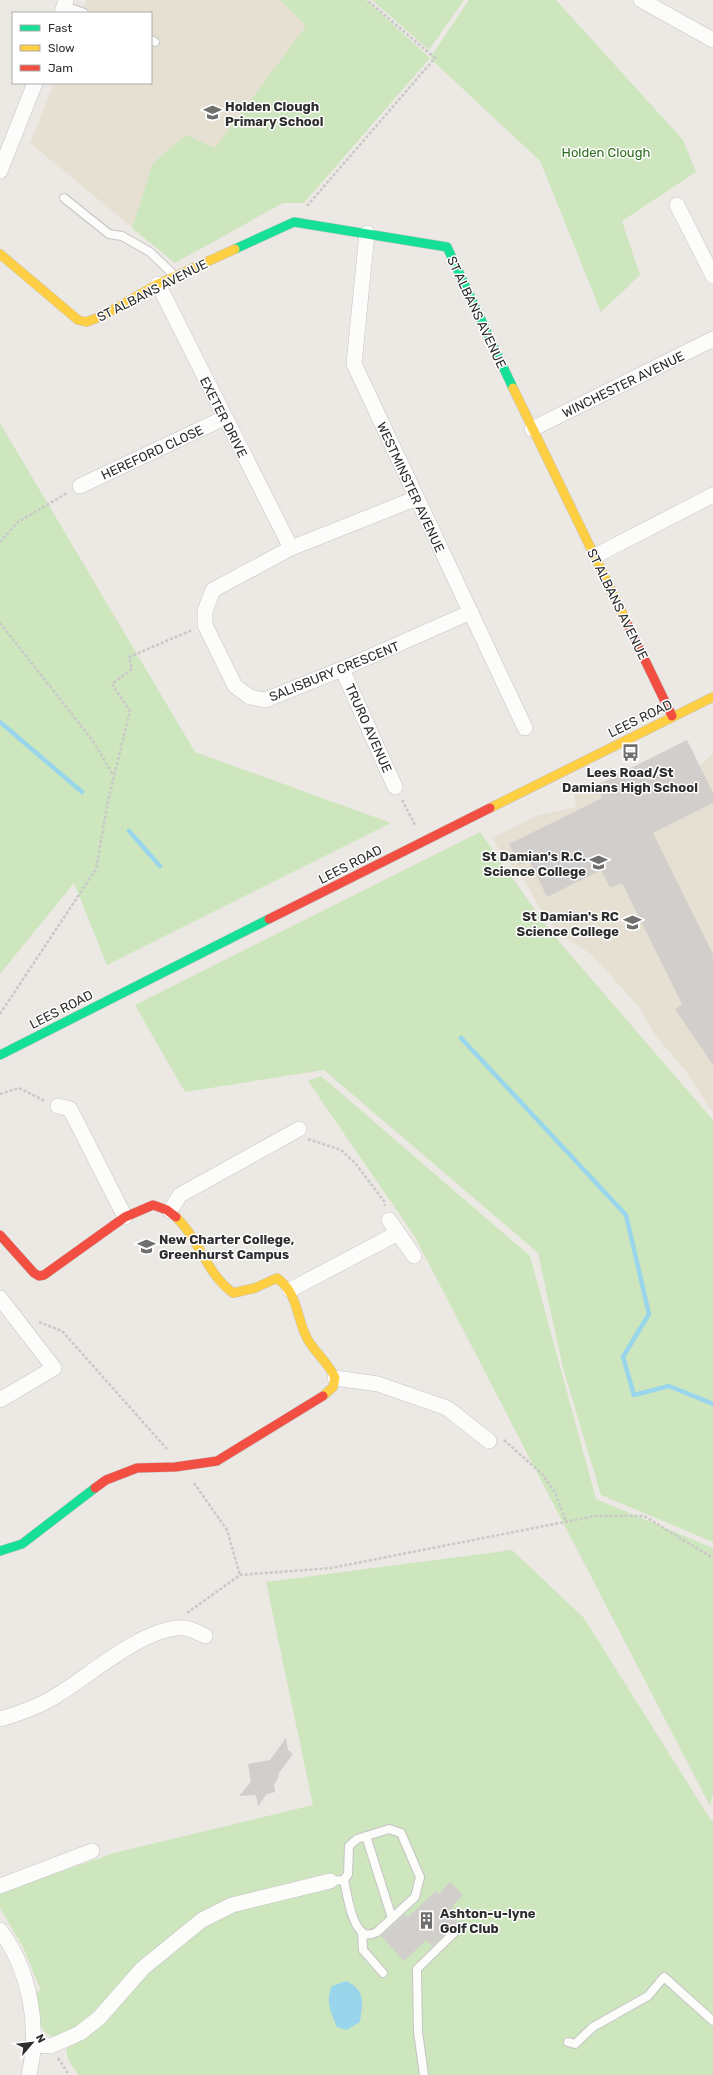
<svg xmlns="http://www.w3.org/2000/svg" width="713" height="2075" font-family="Rubik,sans-serif">
  <style>
    .education { fill: #e6e0d3 }
    .green { fill: #cee6be }
    .water { fill: #99d6ec }
    .lines { fill: none; stroke-linecap: round; stroke-linejoin: round }
    .stream { stroke: #99d6ec; stroke-width: 4.5 }
    .building { fill: #d1cecb }
    .lane-casing { stroke: #c5c4c5; stroke-width: 10 }
    .street-casing { stroke: #c5c4c5; stroke-width: 16 }
    .fast-casing { stroke: #c5c4c5; stroke-width: 10 }
    .slow-casing { stroke: #c5c4c5; stroke-width: 10 }
    .jam-casing { stroke: #c5c4c5; stroke-width: 10 }
    .path { stroke: #c9c9c8; stroke-width: 2.5; stroke-dasharray: 3 2; stroke-linecap: butt }
    .lane { stroke: #fcfcfb; stroke-width: 8 }
    .street { stroke: #fcfcfb; stroke-width: 15 }
    .fast { stroke: #16e098; stroke-width: 9 }
    .slow { stroke: #ffcf43; stroke-width: 9 }
    .jam { stroke: #f24e42; stroke-width: 9 }
    .labels { text-anchor: middle; stroke-width: 3; stroke-linejoin: round; paint-order: stroke }
    .poi-label { font-size: 13px; font-weight: bold; fill: #2e2e2e; stroke: #fff; text-anchor: start }
    .park-label { font-size: 13px; fill: #2c6e1b; stroke: #fff }
    .street-label { font-size: 13px; fill: #2e2e2e; stroke: #fff }
  </style>
  <rect width="100%" height="100%" fill="#ece8e4"/>
  <path class="education" d="M86,0h280l-62,203h-21l-108,60 -145,-120 24,-60h97v-70h-70z
    M681,743l14,27 18,-17v360l-28,-43 -30,-35 -16,-28 -47,-52 -32,-21 -19,-23 -15,-28 -23,-27 -11,-18 43,-22 41,-9 -2,-12z"/>
  <path class="green" d="M280,0h86l64,58 39,-58h87l127,140 13,32 -74,49 18,54 -39,37 -61,-151 -110,-103 -126,145h-21l-108,60 -43,-35 21,-65 33,-28 29,13 91,-122z
    M372,0h92l-35,50z
    M0,423l195,329 196,71 -284,142 -33,-82 -74,91z
    M480,832l70,99 163,189v422l-112,-47 -38,-127 -25,-115 -214,-183 -139,22 -50,-87z
    M321,1076l209,180 66,243 117,49v246l-3,12 -295,-569 -107,-156z
    M512,1550l72,68 128,204 1,-2v255h-634c-6,-8 -14,-16 -12,-27l11,-6c-43,-7 -36,-9 -43,-50l6,-1 -17,-42 -24,-41v-15l114,-40 199,-48 -47,-223z"/>
  <path class="water" d="M346,1981c20,9 17,22 14,41l-13,8 -10,-3c-6,-15 -12,-26 -5,-41z"/>
  <g class="lines">
    <path class="stream" d="M0,722l82,70
      M129,831l31,35
      M461,1038l165,177 23,99 -26,43 11,38 35,-9 44,18"/>
  </g>
  <path class="building" d="M687,740l26,53v10l-60,30 60,121v111l-38,-56 7,-5 -60,-121 -12,5 -9,-18 -54,27 -18,-37 -10,5 -10,-21 93,-46 -6,-12z
    M286,1738l2,12 5,4 -15,20 1,2 -5,9 1,7 -8,2 -9,12 -2,-11 -17,1 12,-14 -3,-18 22,-4z
    M450,1882l13,13 -10,10 1,2 -5,5 9,10 -26,24 -6,-6 -22,21 -23,-25 24,-22 3,3 28,-26 3,3z"/>
  <g class="lines">
    <defs>
      <path id="lane" d="M65,6l19,7
        M151,40l4,2
        M64,198l45,36 13,2 28,16 25,24
        M366,1836l26,82
        M330,1881l14,-1 4,-6 1,-28 8,-7 32,-10 12,4 19,44 -5,20 -38,35c-4,2 -10,4 -14,1 -12,-9 -16,-39 -19,-53
        M362,1933l1,17 20,23
        M568,2042l7,2 18,-17 55,-31 16,-19 49,44
        M424,2075l-6,-43 -1,-63 44,-43"/>
      <path id="street" d="M641,0l72,40
        M62,13l4,-13
        M0,171l35,-88
        M677,205l36,71
        M367,233l-13,131 171,364
        M158,284l133,264
        M532,429l181,-90
        M80,486l144,-68
        M417,498l-126,50 -78,42 -8,21v14l30,61 15,11 15,3 77,-31 129,-57
        M595,556l118,-61
        M342,669l53,118
        M58,1106l12,3 55,108
        M170,1211l10,-16 119,-66
        M389,1220l25,36
        M290,1290l108,-57
        M0,1298l54,70 -54,32
        M335,1378l43,6 69,24 42,33
        M0,1719c21,-6 41,-13 59,-25 32,-20 88,-69 126,-66 7,1 14,5 20,8
        M0,1886l92,-35
        M0,1930c30,40 40,97 29,145
        M34,2045l17,1 29,-13 19,-15 44,-50 59,-48 30,-15 98,-24"/>
      <path id="fast" d="M235,249l59,-27 153,25 66,141
        M0,1055l269,-136
        M0,1551l22,-7 73,-56"/>
      <path id="slow" d="M0,254l78,66 8,2 14,-5 58,-33 77,-35
        M513,388l115,237
        M490,808l223,-111
        M176,1217c24,23 29,55 57,76l22,-5 22,-10c22,16 19,41 31,62 8,14 21,23 27,38l-2,9 -10,9"/>
      <path id="jam" d="M628,625l44,91
        M269,919l221,-111
        M0,1235l34,38 5,3 5,-1 81,-58 28,-12 14,5 9,7
        M95,1488l11,-8 31,-12 38,-1 42,-6 106,-65"/>
    </defs>
    <use href="#lane" class="lane-casing"/>
    <use href="#street" class="street-casing"/>
    <use href="#fast" class="fast-casing"/>
    <use href="#slow" class="slow-casing"/>
    <use href="#jam" class="jam-casing"/>
    <path class="path" d="M307,206l128,-148 -68,-58
      M0,542l18,-20 49,-29
      M0,623l93,118 20,34
      M402,800l13,25
      M0,1014l96,-145 12,-68 22,-90 -18,-27 20,-15 -3,-12 63,-27
      M0,1094l19,-6 26,13
      M308,1139l33,11 14,13 29,38 1,5
      M39,1322l23,9 105,118
      M504,1440l38,34 13,18 11,30
      M194,1483l33,47 13,45
      M187,1613l53,-38 91,-7 264,-52h49l69,42
      M58,2058l11,17"/>
    <use href="#lane" class="lane"/>
    <use href="#street" class="street"/>
    <use href="#fast" class="fast"/>
    <use href="#slow" class="slow"/>
    <use href="#jam" class="jam"/>
  </g>
  <defs>
    <symbol id="school-bare" viewBox="-9 -9 18 18"><path d="M0-5L7-2L0 1L-7-2ZM-4 1L0 2.5L4 1V4Q0 6-4 4Z" fill="#706f6e" stroke="#fff" stroke-width="2.5" paint-order="stroke"/></symbol>
    <symbol id="bus-bare" viewBox="-9 -9 18 18"><path d="M-5-6H5V4H4V6H2V4H-2V6H-4V4H-5ZM-3.5-4V0h7V-4ZM-3.5 1.2v1.5H-2V1.2ZM2 1.2v1.5H3.5V1.2Z" fill="#706f6e" stroke="#fff" stroke-width="2.5" paint-order="stroke"/></symbol>
    <symbol id="university-bare" viewBox="-9 -9 18 18"><path d="M0-5L7-2L0 1L-7-2ZM-4 1L0 2.5L4 1V4Q0 6-4 4Z" fill="#706f6e" stroke="#fff" stroke-width="2.5" paint-order="stroke"/></symbol>
    <symbol id="building-bare" viewBox="-9 -9 18 18"><path d="M-4-6H4V6H1V3H-1V6H-4ZM-2.5-4.3h1.7v1.8h-1.7ZM.8-4.3h1.7v1.8H.8ZM-2.5-1h1.7V.8h-1.7ZM.8-1h1.7V.8H.8Z" fill="#706f6e" stroke="#fff" stroke-width="2.5" paint-order="stroke"/></symbol>
  </defs>
  <g fill-rule="evenodd">
    <use href="#school-bare" x="200" y="100" width="25" height="25"/>
    <use href="#bus-bare" x="618" y="740" width="25" height="25"/>
    <use href="#school-bare" x="586" y="850" width="25" height="25"/>
    <use href="#school-bare" x="620" y="910" width="25" height="25"/>
    <use href="#university-bare" x="134" y="1234" width="25" height="25"/>
    <use href="#building-bare" x="414" y="1908" width="25" height="25"/>
  </g>
  <g class="labels">
    <g class="poi-label">
      <text x="225" y="111">Holden Clough<tspan x="225" dy="15">Primary School</tspan></text>
      <text x="630" y="777" text-anchor="middle">Lees Road/St<tspan x="630" dy="15">Damians High School</tspan></text>
      <text x="586" y="861" text-anchor="end">St Damian's R.C.<tspan x="586" dy="15">Science College</tspan></text>
      <text x="619" y="921" text-anchor="end">St Damian's RC<tspan x="619" dy="15">Science College</tspan></text>
      <text x="159" y="1244">New Charter College,<tspan x="159" dy="15">Greenhurst Campus</tspan></text>
      <text x="440" y="1918">Ashton-u-lyne<tspan x="440" dy="15">Golf Club</tspan></text>
    </g>
    <g class="park-label">
      <text x="606" y="157">Holden Clough</text>
    </g>
    <g class="street-label">
      <text transform="translate(152 290) rotate(-27)" y="5">ST ALBANS AVENUE</text>
      <text transform="translate(477 312) rotate(65)" y="5">ST ALBANS AVENUE</text>
      <text transform="translate(623 384) rotate(-26)" y="5">WINCHESTER AVENUE</text>
      <text transform="translate(224 417) rotate(63)" y="5">EXETER DRIVE</text>
      <text transform="translate(152 452) rotate(-25)" y="5">HEREFORD CLOSE</text>
      <text transform="translate(411 487) rotate(65)" y="5">WESTMINSTER AVENUE</text>
      <text transform="translate(618 604) rotate(64)" y="5">ST ALBANS AVENUE</text>
      <text transform="translate(334 671) rotate(-22)" y="5">SALISBURY CRESCENT</text>
      <text transform="translate(640 718) rotate(-26)" y="5">LEES ROAD</text>
      <text transform="translate(369 728) rotate(66)" y="5">TRURO AVENUE</text>
      <text transform="translate(350 864) rotate(-27)" y="5">LEES ROAD</text>
      <text transform="translate(61 1009) rotate(-27)" y="5">LEES ROAD</text>
    </g>
  </g>
  <rect x="12" y="12" width="140" height="72" fill="#ffffff" stroke="#ababab"/>
  <rect x="20" y="25" width="20" height="6" fill="#16e098" stroke="#ababab"/>
  <text x="48" y="32" font-size="12" fill="#2e2e2e">Fast</text>
  <rect x="20" y="45" width="20" height="6" fill="#ffcf43" stroke="#ababab"/>
  <text x="48" y="52" font-size="12" fill="#2e2e2e">Slow</text>
  <rect x="20" y="65" width="20" height="6" fill="#f24e42" stroke="#ababab"/>
  <text x="48" y="72" font-size="12" fill="#2e2e2e">Jam</text>
  <g transform="translate(32 2043) rotate(62)" stroke="#ffffff" stroke-width="3" paint-order="stroke">
  <path d="M0-3L7 15L0 10L-7 15Z" fill="#2e2e2e"/>
  <text y="-6" font-size="11" font-weight="bold" text-anchor="middle" fill="#2e2e2e">N</text>
  </g>
</svg>
